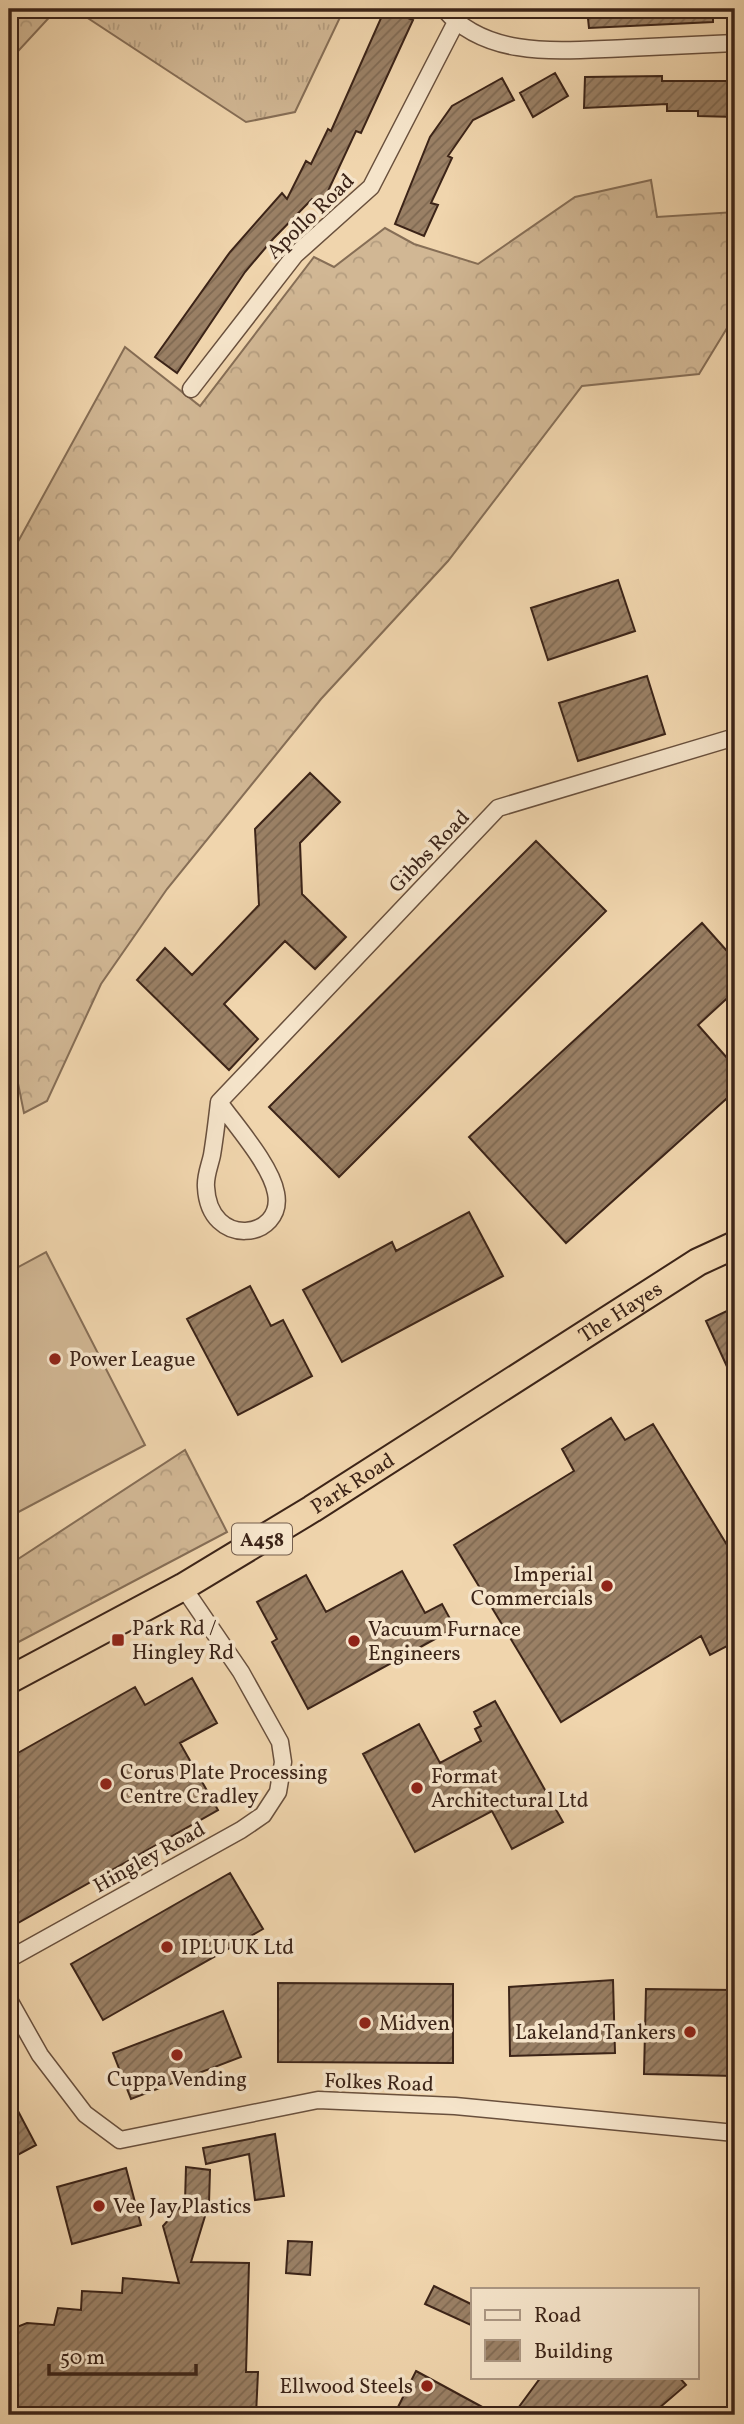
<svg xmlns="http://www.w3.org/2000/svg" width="744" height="2424" font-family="Vollkorn,serif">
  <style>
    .grass { fill: url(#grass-tufts); stroke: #866e56; stroke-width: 2 }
    .forest { fill: url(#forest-crowns); stroke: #866e56; stroke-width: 2 }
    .pitch { fill: #d1b794; stroke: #866e56; stroke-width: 2 }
    .building { fill: url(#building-hatch); stroke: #3c2418; stroke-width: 2 }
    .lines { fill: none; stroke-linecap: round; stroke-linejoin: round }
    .minor-casing { stroke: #69503d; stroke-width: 19 }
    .trunk-casing { stroke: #3c2418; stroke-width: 30 }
    .minor { stroke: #f5e4ca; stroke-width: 16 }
    .trunk { stroke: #f0d5ad; stroke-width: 26 }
    .poi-dot { fill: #8f2418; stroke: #f5e4ca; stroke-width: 2.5 }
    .labels { text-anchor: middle; stroke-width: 7; stroke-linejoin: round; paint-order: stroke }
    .shield { fill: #f5e4ca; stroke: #745e4d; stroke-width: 2 }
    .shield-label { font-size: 19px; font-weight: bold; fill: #3c2418 }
    .street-label { font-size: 21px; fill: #3c2418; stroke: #f5e4ca }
    .poi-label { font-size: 21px; fill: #3c2418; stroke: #f5e4ca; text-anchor: start }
  </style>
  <defs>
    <pattern id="grass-tufts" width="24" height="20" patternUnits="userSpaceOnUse" patternTransform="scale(1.75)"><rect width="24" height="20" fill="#d1b794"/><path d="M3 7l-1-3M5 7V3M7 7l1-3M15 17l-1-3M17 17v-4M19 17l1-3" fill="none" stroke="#b49d7f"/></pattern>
    <pattern id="forest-crowns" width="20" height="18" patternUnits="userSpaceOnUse" patternTransform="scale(1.75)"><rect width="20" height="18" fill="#d1b794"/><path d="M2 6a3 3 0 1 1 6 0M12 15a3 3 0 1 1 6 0" fill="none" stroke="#b49d7f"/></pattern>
    <pattern id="building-hatch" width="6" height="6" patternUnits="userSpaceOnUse" patternTransform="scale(1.75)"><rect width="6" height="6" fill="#9a8065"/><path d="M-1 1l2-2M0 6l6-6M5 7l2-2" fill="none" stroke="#7f6952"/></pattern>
  </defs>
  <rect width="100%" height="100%" fill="#f0d5ad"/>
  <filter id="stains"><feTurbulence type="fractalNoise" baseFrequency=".00286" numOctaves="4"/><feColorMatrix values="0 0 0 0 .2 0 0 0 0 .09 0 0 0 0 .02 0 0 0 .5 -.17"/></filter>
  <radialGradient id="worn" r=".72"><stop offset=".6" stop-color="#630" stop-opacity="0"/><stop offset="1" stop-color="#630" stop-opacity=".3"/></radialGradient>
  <path class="grass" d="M74,9h270l-49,103 -49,10z"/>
  <path class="forest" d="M9,9h48l-48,52z
    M651,180l6,37 78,-5v103l-36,59 -117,12 -134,175 -127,138 -154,190 -66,95 -54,117 -23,12 -15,-74v-481l116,-211 75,59 114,-149 20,10 51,-39 29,16 64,20 97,-67z
    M185,1450l42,82 -218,115v-82z"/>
  <path class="pitch" d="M46,1252l99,193 -136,72v-245z"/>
  <path class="building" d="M385,9l28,11 -52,113 -5,-2 -34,73 -10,-5 -39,40 -28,33 -68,101 -22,-16 75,-105 52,-59 5,6 19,-38 5,3 17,-35 3,2z
    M587,9h126v13l-124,6z
    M555,73l13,23 -35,21 -13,-24z
    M662,76v5h73v36l-37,-1v-5h-31v-7l-83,4 1,-31z
    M502,78l12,22 -41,20 -25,36 4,2 -21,45 7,2 -14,31 -29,-12 35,-87 22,-31z
    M618,580l17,51 -87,29 -17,-52z
    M647,676l18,58 -87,27 -19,-58z
    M310,773l30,29 -40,41 2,51 44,43 -31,32 -30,-28 -61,63 34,35 -29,31 -92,-90 28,-32 27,27 67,-70 -4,-76z
    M536,841l70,70 -267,266 -70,-70z
    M702,923l33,37v31l-37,34 37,42v24l-169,152 -97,-106z
    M469,1212l34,64 -161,86 -39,-72 89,-48 4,9z
    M250,1286l21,40 12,-6 29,56 -74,39 -51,-96z
    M735,1307v77l-29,-63z
    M611,1418l14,22 28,-16 82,134v84l-25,13 -9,-19 -140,86 -107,-177 120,-74 -12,-22z
    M402,1571l23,42 17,-9 13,24 -147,81 -36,-67 5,-3 -20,-37 49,-27 20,37z
    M192,1678l25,45 -37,20 38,67 -209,118v-170l126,-71 10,18z
    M495,1701l68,121 -51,27 -20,-38 -77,41 -52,-98 56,-30 21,39 41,-22 -6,-12 6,-3 -7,-14z
    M230,1873l33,56 -160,91 -32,-56z
    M613,1980l2,73 -105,3 -1,-69z
    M278,1983l175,1v79l-175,-1z
    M646,1989l89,1v86l-91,-2z
    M223,2011l18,46 -110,42 -18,-46z
    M9,2094l27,51 -22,12 -5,-10z
    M275,2134l9,62 -29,4 -6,-46 -43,10 -3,-16z
    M186,2167l24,3 -1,33 -18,59 58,1 -3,109h12l-2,43h-247v-57l3,1 5,-32 10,-4 27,2 4,-17 23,2 1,-19 40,2 1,-15 56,5 -16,-57 22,-25z
    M126,2168l15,57 -69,19 -15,-57z
    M288,2241l24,1 -2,33 -24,-2z
    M434,2286l39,19v21l-48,-22z
    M416,2371l81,44h-103z
    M541,2377h138l7,8 -35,30h-138z"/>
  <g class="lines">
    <defs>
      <path id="minor" d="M444,9c45,52 122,41 183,39 36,-2 72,-3 108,-5
        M191,389l104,-134 76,-68 85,-165
        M219,1102c-2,17 -4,35 -7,53 -2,10 -7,21 -6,32 3,63 79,52 70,6 -5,-28 -40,-67 -57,-91l279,-294 237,-71
        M9,1959l232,-129 22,-15 15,-23 5,-30 -3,-20 -39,-70 -58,-85
        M9,2000l31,55 45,59 35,26 198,-40 137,6 280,27"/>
      <g id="trunk">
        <path id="s1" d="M9,1680l174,-93 129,-78 386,-247 37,-17"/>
      </g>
    </defs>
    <use href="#minor" class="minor-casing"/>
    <use href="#trunk" class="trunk-casing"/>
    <use href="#minor" class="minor"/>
    <use href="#trunk" class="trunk"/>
  </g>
  <g class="poi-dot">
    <circle cx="55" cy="1359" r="7"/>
    <circle cx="607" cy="1586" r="7"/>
    <rect x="111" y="1633" width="14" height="14" rx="3.5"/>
    <circle cx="354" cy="1641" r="7"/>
    <circle cx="106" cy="1784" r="7"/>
    <circle cx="417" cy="1788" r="7"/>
    <circle cx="167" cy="1947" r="7"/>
    <circle cx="365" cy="2023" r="7"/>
    <circle cx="690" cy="2032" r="7"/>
    <circle cx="177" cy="2055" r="7"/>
    <circle cx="99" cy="2206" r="7"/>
    <circle cx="427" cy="2386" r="7"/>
  </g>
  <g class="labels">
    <rect class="shield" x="232" y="1523.5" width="60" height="31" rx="5"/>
    <g class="shield-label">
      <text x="262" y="1546">A458</text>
    </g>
    <g class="street-label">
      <text transform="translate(310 216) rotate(-44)" y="7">Apollo Road</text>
      <text transform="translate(429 851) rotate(-46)" y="7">Gibbs Road</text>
      <text dy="7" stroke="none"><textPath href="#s1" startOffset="714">The Hayes</textPath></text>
      <text dy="7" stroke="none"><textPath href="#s1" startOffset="396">Park Road</textPath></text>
      <text transform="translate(149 1857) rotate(-29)" y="7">Hingley Road</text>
      <text transform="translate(379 2082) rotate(2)" y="7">Folkes Road</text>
    </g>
    <g class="poi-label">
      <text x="69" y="1366">Power League</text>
      <text x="593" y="1581" text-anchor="end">Imperial<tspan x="593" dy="24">Commercials</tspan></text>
      <text x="132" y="1635">Park Rd /<tspan x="132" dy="24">Hingley Rd</tspan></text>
      <text x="368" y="1636">Vacuum Furnace<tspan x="368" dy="24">Engineers</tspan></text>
      <text x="120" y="1779">Corus Plate Processing<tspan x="120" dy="24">Centre Cradley</tspan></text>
      <text x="431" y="1783">Format<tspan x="431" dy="24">Architectural Ltd</tspan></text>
      <text x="181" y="1954">IPLU UK Ltd</text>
      <text x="379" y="2030">Midven</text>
      <text x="676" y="2039" text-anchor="end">Lakeland Tankers</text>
      <text x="177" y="2086" text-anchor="middle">Cuppa Vending</text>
      <text x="113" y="2213">Vee Jay Plastics</text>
      <text x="413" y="2393" text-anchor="end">Ellwood Steels</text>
    </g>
  </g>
  <rect width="744" height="2424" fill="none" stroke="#f0d5ad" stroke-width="35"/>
  <rect x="10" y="10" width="723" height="2403" fill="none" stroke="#3c2418" stroke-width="3.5"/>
  <rect x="18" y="18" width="709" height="2389" fill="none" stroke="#3c2418" stroke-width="2"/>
  <rect x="471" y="2288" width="228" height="91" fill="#f5e4ca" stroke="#ab9783" stroke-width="2"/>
  <rect x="485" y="2310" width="35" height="10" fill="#f5e4ca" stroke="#ab9783" stroke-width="2"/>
  <text x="534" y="2322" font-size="21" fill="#3c2418">Road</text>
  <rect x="485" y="2340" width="35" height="21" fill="url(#building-hatch)" stroke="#ab9783" stroke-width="2"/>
  <text x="534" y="2358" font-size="21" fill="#3c2418">Building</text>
  <path d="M49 2364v10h147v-10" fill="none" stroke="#3c2418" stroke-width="3.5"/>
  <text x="60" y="2364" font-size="21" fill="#3c2418" stroke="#f5e4ca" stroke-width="5" paint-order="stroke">50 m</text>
  <rect width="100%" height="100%" filter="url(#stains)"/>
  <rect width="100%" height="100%" fill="url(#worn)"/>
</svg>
